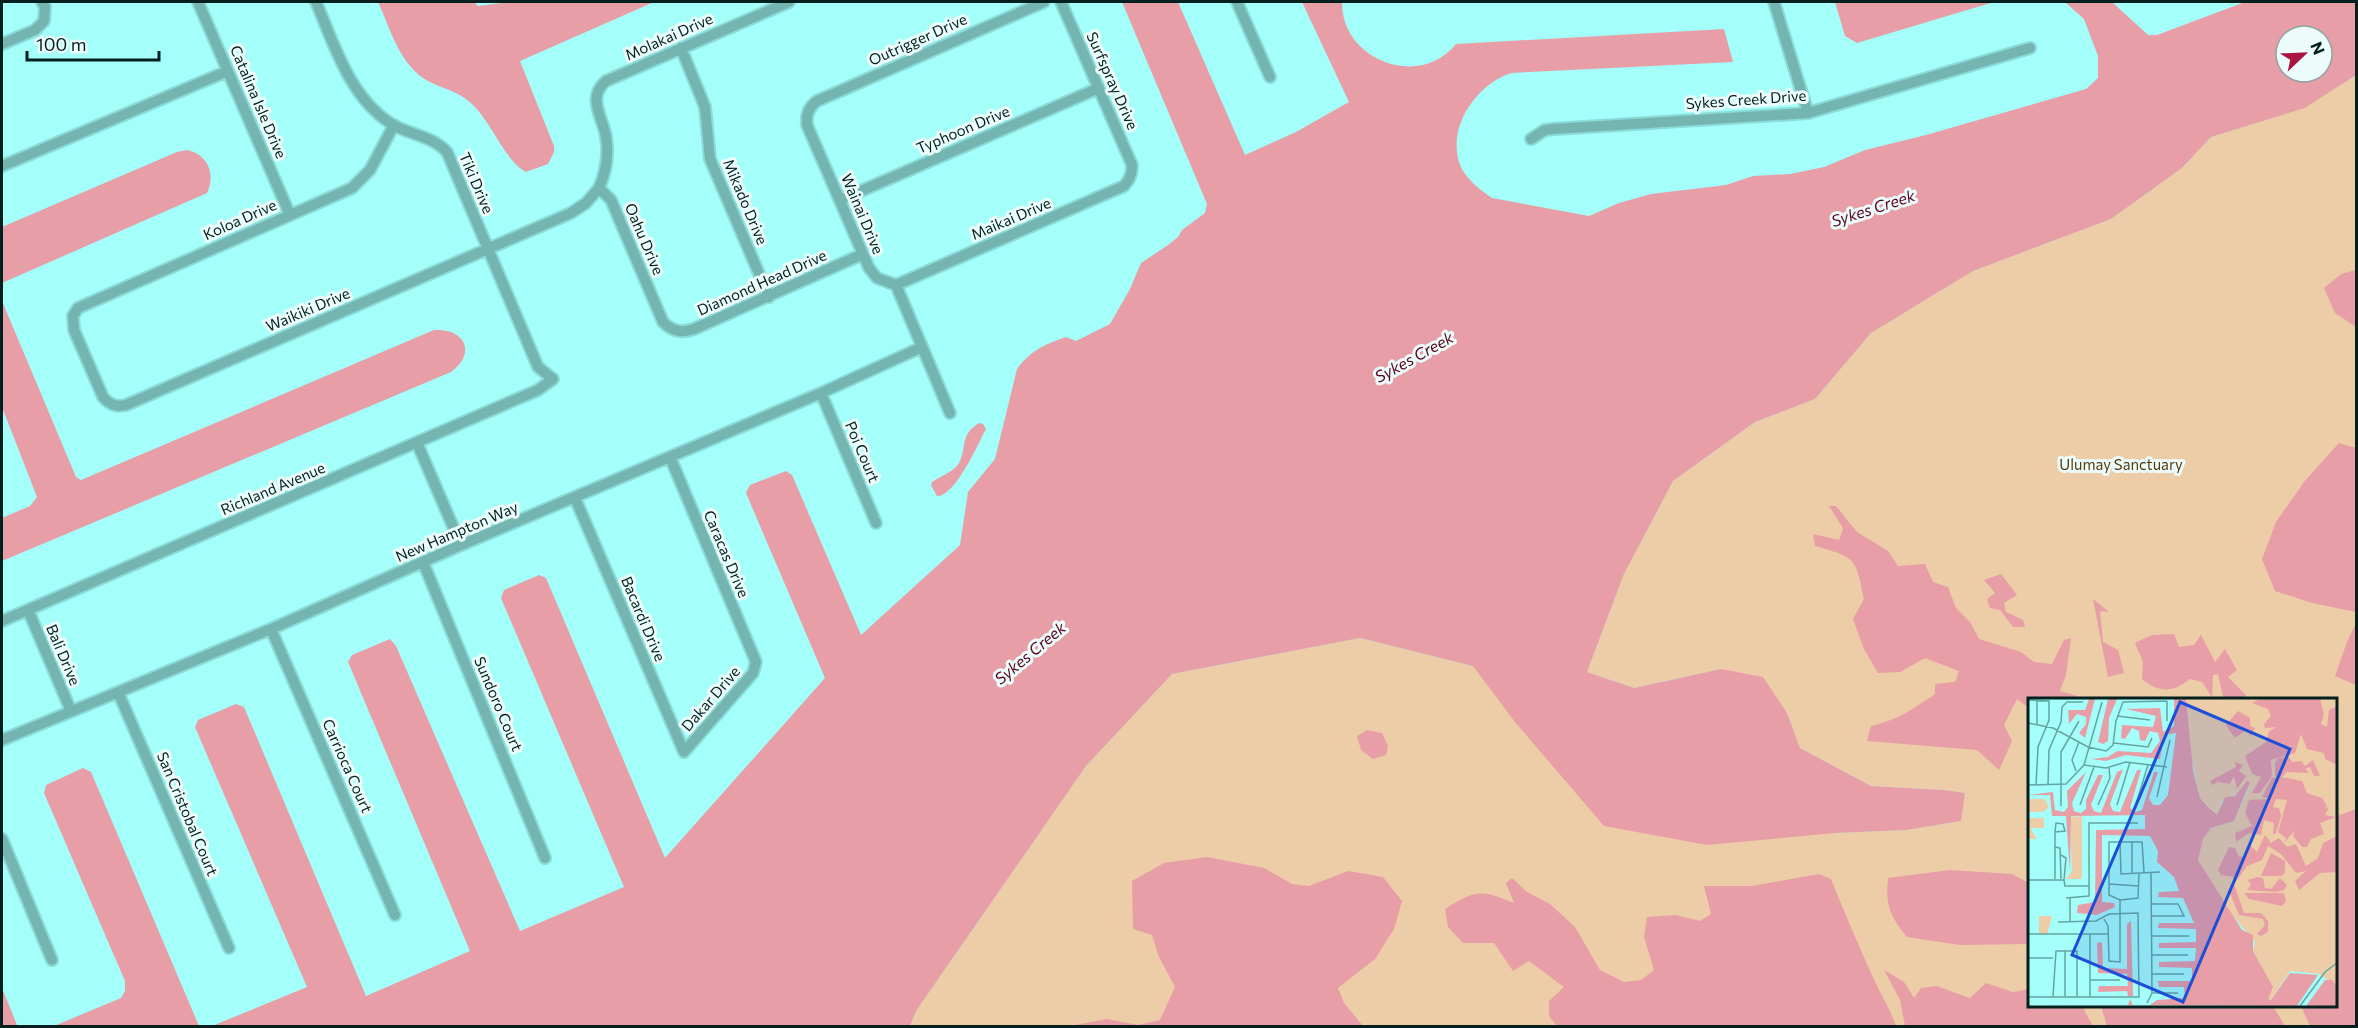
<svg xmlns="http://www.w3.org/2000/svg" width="2358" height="1028" font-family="Commissioner,sans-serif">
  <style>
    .green { fill: #eccda7; fill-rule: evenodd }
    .water { fill: #e79ea6; fill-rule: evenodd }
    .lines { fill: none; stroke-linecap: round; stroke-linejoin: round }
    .minor-casing { stroke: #8adad7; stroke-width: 14 }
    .minor { stroke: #74b5b2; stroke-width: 10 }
    .labels { text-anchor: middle; stroke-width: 6; stroke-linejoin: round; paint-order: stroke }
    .street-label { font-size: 15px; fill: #03201f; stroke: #ecfcfb }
    .park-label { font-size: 15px; fill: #55380b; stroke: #ecfcfb }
    .water-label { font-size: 16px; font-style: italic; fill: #5c031e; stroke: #ecfcfb }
    .inset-road { fill: none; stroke: #64a5a2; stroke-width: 1.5 }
    .view { fill: #1d4ed8; fill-opacity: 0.15; stroke: #1d4ed8; stroke-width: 3 }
    .inset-edge { fill: none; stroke: #03201f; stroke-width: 3 }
  </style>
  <rect width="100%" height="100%" fill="#a4fefa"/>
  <path class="green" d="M2356,75v951h-1446l6,-15 170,-245 86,-92 188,-36 113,28 362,167 72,-3 53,-9 5,-28 -21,-3 -73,-4 -71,-38 -13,-35 -66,-44 -87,19 -47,-16 37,-98 49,-93 82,-59 60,-23 56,-66 102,-62 138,-52 71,-51 29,-31 93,-29zM2030,700h306v306h-306z"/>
  <path class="water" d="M378,2h96l4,4 32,-4h144l-134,59 34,85v6l-6,12 -22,8c-22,-12 -34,-50 -55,-69 -12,-11 -27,-14 -41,-21 -30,-15 -39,-52 -52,-80z
    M1122,2h56l67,153 51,-23 53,-30 -47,-100h40c-1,58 77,88 114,42l268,-15 9,33 -222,11c-34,11 -65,54 -51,92 5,13 20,25 32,33l97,18 30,-13 32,-9 75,-9 27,-9 37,-2 34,-7 41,-17 61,-15 160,-46 12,-11v-22l-14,-37 -19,-17h47l36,33h9l88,-33h111v73l-51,33 -94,29 -29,31 -71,51 -138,52 -102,62 -56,66 -60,23 -82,59 -49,93 -37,98 47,16 87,-19 42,8 24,36 13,35 71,38 73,4 21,3 -4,28 -54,9 -72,3 -128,12 -103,-19 -89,-104 -42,-56 -113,-28 -188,36 -86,92 -170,245 -6,15h-698l95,-39 -112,-260 3,-7 38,-16 8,3 122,289 104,-45 -122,-289 4,-7 38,-16 6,7 124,285 104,-44 -123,-289 3,-8 35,-15 7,3 119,280 160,-180 -79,-185 4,-8 36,-14 6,4 69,160 99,-90 8,-53 27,-33 22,-90c13,-18 28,-25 49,-32l10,4 34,-17 20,-35 11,-26 27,-18 10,-8 4,-7 23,-17 2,-9zM2286,36h36v36h-36z
    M1835,2h159l-137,41 -12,-7z
    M187,150c21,4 29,25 20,43l-205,90v-56l175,-75z
    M2356,270v57l-21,-14 -11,-25 17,-14z
    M2,301l74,176 5,3 353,-150c31,-2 43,23 17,42l-449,189v-43l28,-12 7,-9 -35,-90z
    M979,423l4,1 3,5c-8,15 -31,68 -49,67l-6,-11 1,-3c9,-6 24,-11 28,-21 7,-16 0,-26 19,-38z
    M2339,443l17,5v164l-44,-9 -37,-12 -13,-32 14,-37 28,-40z
    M1829,506h7l21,26 31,19 10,15 27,-2 8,18 15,5 8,21 14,14 9,17 42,13 13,10 18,2 12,-24 7,-2 -5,37 -6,16 17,5 -1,3 -46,1 -1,8 -12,-9 -13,26 8,16 -13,29 -22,-20 -110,-9 4,-15c29,-7 40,-16 64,-32v-10l20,-2 4,-11 -34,-13 -25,14 -22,1 -14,-24 -11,-30 11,-20c-9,-42 -7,-41 -49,-53l-2,-12 26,6 4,-12z
    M2001,574l16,21 -13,8 2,9 17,8 2,7h-12l-13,-17 -10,-2 -3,-9 8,-6 -11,-13z
    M2093,599l16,13 -9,-1 3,31 15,8 6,23 -16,4z
    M2356,623v62l-21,-9 12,-34z
    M2174,634l5,13 15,-2 7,-10 14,27 10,-13 12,21 -9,7 18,18 -3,4 -20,-2 -5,-23 -5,1 -1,22 -10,-15 -12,-3c-18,14 -31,14 -48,0l1,-17 -8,-19 17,-8z
    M1367,730l15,3 6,13 -2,9 -13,4 -12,-9 -4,-14z
    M83,768l8,4 108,254h-145l67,-28 4,-7v-10l-81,-188 2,-8z
    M2356,809v217h-46l-9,-20h35v-194l4,3z
    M1207,857l57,11 28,16 17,2 39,-15 35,6 19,24 -8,28 -19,30 -37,29 6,15 19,23h-293l37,-7 31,6 22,-5 15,-33 -16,-30 -7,-22 -19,-6 -1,-48 32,-18z
    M1950,870l62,4 17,9v61l-69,1 -53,-8c-17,-20 -22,-33 -19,-59z
    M1819,874l12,5c14,35 29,70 45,105 7,14 15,27 20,42h-339l-8,-10v-15l15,-14 -35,-26 -16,10 -19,-28h-31l-15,-16 -3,-18c30,-19 36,-20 69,-6l-8,-20 6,-5 15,14 23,12 25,23 25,43 24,12 17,-2 13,-10 -10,-33 3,-20 29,-2 24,6 11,-7 -7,-28h48z
    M1884,970l20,12 10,16 7,-10 15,-2 34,12 16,-15 27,9 16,-3 1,17h52l11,20h-188l-5,-26z
    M2,988l15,37 4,1h-19z
    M2101,1006h172l12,20h-178z"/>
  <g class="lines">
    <defs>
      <path id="minor" d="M198,2l92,213
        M789,2l-183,79c-20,17 -3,36 0,56 3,18 0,35 -7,51l12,12 52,122c10,10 19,11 31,7l169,-75
        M1237,2l33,75
        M1774,2l34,111
        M2,44l33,-14 9,-9 1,-14 -3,-5
        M681,48l24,59 5,52 59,138
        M394,125l-24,45 -18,18 -274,120 -5,8 1,14 29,67c7,8 13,10 23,8l445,-192 15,-10 13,-15
        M1531,139l14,-9 8,-1 255,-16 222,-65
        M2,166l226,-95
        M840,200l259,-112
        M896,285l228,-99c6,-7 8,-12 8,-21l-71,-163
        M821,393l55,130
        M950,413l-54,-128 -19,-7 -8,-10 -62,-143c-1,-10 1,-17 10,-24l227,-99
        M417,443l44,102
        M575,498l109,254 69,-79 3,-11 -86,-205
        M423,562l122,296
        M28,610l43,101
        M2,621l536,-231 15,-11 -15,-12 -91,-215c-15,-17 -39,-17 -57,-29 -41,-27 -56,-79 -74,-121
        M271,629l124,286
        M118,692l111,256
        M2,740l269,-111 190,-84 360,-152 101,-46
        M2,839l50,121"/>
    </defs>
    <use href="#minor" class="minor-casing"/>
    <use href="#minor" class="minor"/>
  </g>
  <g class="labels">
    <g class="street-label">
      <text transform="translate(669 37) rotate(-24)" y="5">Molakai Drive</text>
      <text transform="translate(918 40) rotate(-24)" y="5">Outrigger Drive</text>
      <text transform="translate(1112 81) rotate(66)" y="5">Surfspray Drive</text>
      <text transform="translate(1746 100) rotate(-4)" y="5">Sykes Creek Drive</text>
      <text transform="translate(258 102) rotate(67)" y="5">Catalina Isle Drive</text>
      <text transform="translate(963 130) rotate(-23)" y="5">Typhoon Drive</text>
      <text transform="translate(476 183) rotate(67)" y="5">Tiki Drive</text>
      <text transform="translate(745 202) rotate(67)" y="5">Mikado Drive</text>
      <text transform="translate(862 214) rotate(67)" y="5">Wainai Drive</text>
      <text transform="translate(1011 219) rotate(-23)" y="5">Maikai Drive</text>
      <text transform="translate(240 220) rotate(-24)" y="5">Koloa Drive</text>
      <text transform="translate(644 239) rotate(67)" y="5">Oahu Drive</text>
      <text transform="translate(762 283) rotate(-24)" y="5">Diamond Head Drive</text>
      <text transform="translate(308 310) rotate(-23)" y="5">Waikiki Drive</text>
      <text transform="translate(862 452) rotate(67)" y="5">Poi Court</text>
      <text transform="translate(273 489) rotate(-23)" y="5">Richland Avenue</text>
      <text transform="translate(457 532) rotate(-23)" y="5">New Hampton Way</text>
      <text transform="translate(726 554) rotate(67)" y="5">Caracas Drive</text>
      <text transform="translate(643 619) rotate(67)" y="5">Bacardi Drive</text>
      <text transform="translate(63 655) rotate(67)" y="5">Bali Drive</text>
      <text transform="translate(711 699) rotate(-49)" y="5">Dakar Drive</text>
      <text transform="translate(498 704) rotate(67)" y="5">Sundoro Court</text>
      <text transform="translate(347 766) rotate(66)" y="5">Carrioca Court</text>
      <text transform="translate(187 814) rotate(67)" y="5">San Cristobal Court</text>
    </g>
    <g class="park-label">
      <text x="2121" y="470">Ulumay Sanctuary</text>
    </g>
    <g class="water-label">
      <text transform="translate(1873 208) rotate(-18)" y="6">Sykes Creek</text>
      <text transform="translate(1414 357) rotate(-29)" y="6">Sykes Creek</text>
      <text transform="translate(1030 653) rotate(-40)" y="6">Sykes Creek</text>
    </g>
  </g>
  <g transform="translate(2028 698)">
    <rect width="309" height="309" fill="#a4fefa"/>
    <path d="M158,1h151v287l-18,-12 -29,-3 -19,29 -3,-1 2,-17 -17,-31 2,-9 -33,-39 -24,-43 5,-22 8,-10 23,-7 14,-32 -26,12 -5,15 -17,-18 -9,-42zM0,101h17l4,8 -6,5h-15zM54,118v63h-16l6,-8 -2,-54zM0,120h16v10h-14l7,11h-9zM11,218h13l-5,19 -8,-2z" fill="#eccda7"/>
    <path d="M61,1h6l-10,39 -6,-5 7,-9v-7l-9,-3 -8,10 -1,-14h17zM80,1h9l-8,19 -1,23 -5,3 -5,-2zM146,1h12l7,71 7,28 8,9 9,8 8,-18 10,-1 12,-15 3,1 -16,39 -23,7 -8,11 -5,21 44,70 11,5v16l20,36 -5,12 3,1 19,-27 28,2 -21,31 -249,-1h80l2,-6 3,6h17l7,-5 28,-2 -1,-11h-25l-1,-6h34v-13l-33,-1v-5l36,-1 1,-13h-37v-5l37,-1v-13l-38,-1 1,-5h35l-11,-25 -25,-1 1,-5 20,-1 -5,-14 -17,-15 1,-11 -8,-15 -48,-1v67l12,1 1,4 -18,8 -20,-2 1,-8 17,-3 1,-72 49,-1v-14l-74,1 -1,56 -4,-56h-14l-2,-21h-22l25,-3 2,18 9,2 4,-5 -1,-16 19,-19 -14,31 2,8 7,2 5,-4v-9l12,-25h5l-12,30 3,6 7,2 16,-41 6,-3 -13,35 3,7 7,1 17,-42h4l-11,38 6,4 6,-2 12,-38h4l-9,26 4,7h7l8,-10 8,-62 -12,2 -4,24 -34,-4 -20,6 -15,-2 17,-2 9,-6 34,2 9,-12 -2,-8 -8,-2 -5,10 -5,-1 -1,-9 -7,-3 -7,11 -4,-1 1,-13 31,2 3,-11 -30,-7 34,-1 3,24 11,-6zM231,1h61l4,15 -3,10 6,3 2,-17 8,-4v59l-12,-6 -1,-6 -17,-4 -6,-15 -6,19 -24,7 1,16 -12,17h-8l9,-16 -9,-3 -7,-18 21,-14 3,-11 8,-4 -12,1 -1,-4 7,-8 -3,-7 -16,-6zM210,13l12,7v8l5,2 -4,8 -5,-6 -11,8 -6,-8 -3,-5zM261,59l3,5 9,-1 4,5 8,-6 7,16h-6l-4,-9 -5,2 4,3 -4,1 -18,-1 -5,5 20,4 5,12 15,5 5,8 -3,3 5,-2 -4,8 11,2 -16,6 4,11 -13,5 -4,8h-5l-9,-11 2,-6 -10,12 1,-4 -8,-6 9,-32 -11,-1 -3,8 6,1 2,8 -5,17 -3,2 1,-12 -10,-3 -3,15 -12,-2 -13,9 -1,-9 17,-7 -7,-13 4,-13 22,-1 -9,-2 10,-19 7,-1 -4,-1v-13l3,-5zM207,64l8,3 -4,6 7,5 -9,13 -3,-13 -4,8 -12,-2 -6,3 -2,-4 26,-14zM237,137l6,8 8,-5 8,9 9,-3 10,22 12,-8 5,-15 14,-7v36l-17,1 -21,17 -4,-9 11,-10 -10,2 -15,-19 -13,-8 -6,14 -15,6 -13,18 10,29h17l7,8v11l-7,4 -4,-2 8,-9 -2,-6 -24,-4 -9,-22 4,-16 -13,-2 -3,-5 11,-23 6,1 4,9 6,-1 5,-11 7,7zM243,155l14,8v12l-4,3h-20zM229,179l6,1 2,10 6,1 9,-11 7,7 -3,5 -8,2 -29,-2 4,-5 -3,-5zM216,195h40l2,8 -4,5 -33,-7zM103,223l2,75h-5l-1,-5 -29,1 1,-6h29l-1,-12 -29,-1 -1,-30 5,-1 1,26 24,1v-45zM297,282h7l5,6v20h-31z" fill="#e79ea6"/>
    <path class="inset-road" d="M0,2l21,1v19l-11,27 -2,38M139,3v20M89,18l33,4M0,25l25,5 35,19 18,4 7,-6 3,-24 7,-19 44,-1M9,26v-24M86,45l34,4 4,-9M56,67l18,-63M48,73l-4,-11 7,-18M0,87l38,-1 18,-19 22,3 20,-6 41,5M20,87l1,-35 12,-28 1,-15 5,-5h16M129,99l13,-57M108,106l12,-39M52,107l14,-38M70,107l12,-27 -1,-10M89,107l13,-43M33,108v-54l18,-31M104,143v33M92,144l1,32 39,-2M27,149v-15l10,-1 -2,-7 -7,-1 -1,9M33,157l5,3 -2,22M111,176l-1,24 -18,2 -11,-5v-53h33l2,30M27,181v-32l5,1 1,31M0,182h36M36,182l1,6h24M81,186l30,2M38,200l23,-2v-73h49M42,200v24M124,206h26l6,12h-32M76,221l4,7 1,35 11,1v-62M0,236h81M62,236v62M124,238h37M37,253v45M124,257h36M0,260h25M124,276h32M62,282h30M124,295h26M25,298l3,-45h21v45M0,299h111l-1,-84 -29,1 -13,7 -38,1M119,305l5,-10 -1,-121M272,308l25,-34 12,-9"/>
    <path class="view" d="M152,4l110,47 -107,253 -111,-47z"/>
    <rect width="309" height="309" class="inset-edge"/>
  </g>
  <rect width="2358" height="1028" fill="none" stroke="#03201f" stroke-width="6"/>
  <g transform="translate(2304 54) rotate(67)"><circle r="28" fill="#ecfcfb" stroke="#8fa4a3" stroke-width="1.5"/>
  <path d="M0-4.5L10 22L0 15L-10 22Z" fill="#aa1441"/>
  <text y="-9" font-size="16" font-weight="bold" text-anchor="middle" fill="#03201f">N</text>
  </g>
  <path d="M27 51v9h132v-9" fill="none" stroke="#03201f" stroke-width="3"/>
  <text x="36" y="51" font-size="18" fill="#03201f" stroke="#ecfcfb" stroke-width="4.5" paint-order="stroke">100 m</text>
</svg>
